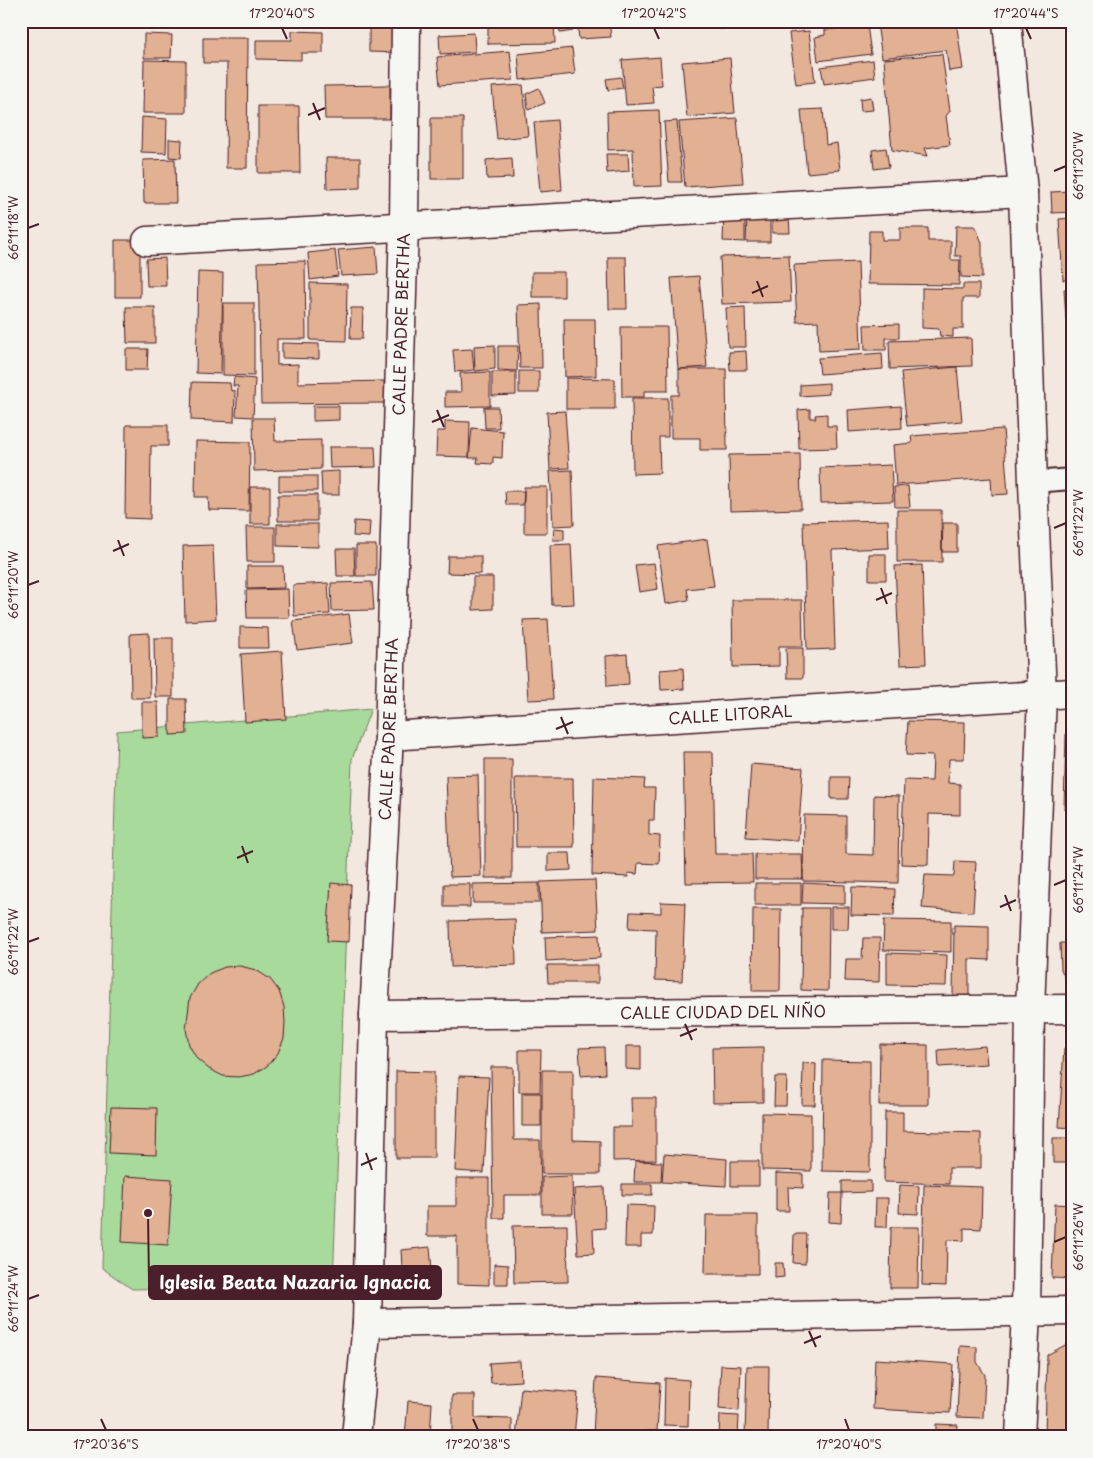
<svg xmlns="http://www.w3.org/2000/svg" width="1093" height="1458" font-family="'Playpen Sans',sans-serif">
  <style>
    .green { fill: #a7da9b; stroke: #787c63 }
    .building { fill: #e2b193; stroke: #4a1f2b }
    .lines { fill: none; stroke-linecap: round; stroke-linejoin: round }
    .lane-casing { stroke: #4a1f2b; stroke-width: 24 }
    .street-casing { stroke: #4a1f2b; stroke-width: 31 }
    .secondary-casing { stroke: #4a1f2b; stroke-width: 31 }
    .lane { stroke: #f6f6f2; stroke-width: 20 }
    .street { stroke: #f6f6f2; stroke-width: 28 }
    .secondary { stroke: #f6f6f2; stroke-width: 28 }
    .ticks { fill: none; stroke: #4a1f2b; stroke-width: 2 }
    .labels { text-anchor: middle; stroke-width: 5; stroke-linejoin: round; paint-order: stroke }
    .street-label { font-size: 16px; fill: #4a1f2b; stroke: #f6f6f2 }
    .leader { fill: none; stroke: #4a1f2b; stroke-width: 2 }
    .callout-dot { fill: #4a1f2b; stroke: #f6f6f2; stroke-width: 2 }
    .callout { fill: #4a1f2b; stroke: #4a1f2b; stroke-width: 2 }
    .callout-label { font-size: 18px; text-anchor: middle; font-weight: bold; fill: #fff }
    .neatline { fill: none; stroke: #4a1f2b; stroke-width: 2 }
    .ticks-label { font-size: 12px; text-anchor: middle; fill: #4a1f2b }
  </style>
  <rect width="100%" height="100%" fill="#f2e8df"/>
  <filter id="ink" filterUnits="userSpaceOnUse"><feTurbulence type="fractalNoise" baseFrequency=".02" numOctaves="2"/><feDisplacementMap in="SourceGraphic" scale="10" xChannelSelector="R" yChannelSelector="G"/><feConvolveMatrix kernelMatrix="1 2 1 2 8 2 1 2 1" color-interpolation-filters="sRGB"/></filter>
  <g filter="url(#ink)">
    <path class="green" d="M371,709l-19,50 -19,526 -201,4 -30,-21 15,-537z"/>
    <path class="building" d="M288,21h32v3h-32z
      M369,21h32v32l-32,-1z
      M488,21h66l1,22 -67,1z
      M559,21h13l1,10 -13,2z
      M577,21h32l2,16 -32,2z
      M719,21h30l1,5 -30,3z
      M891,21h65l7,48 -14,2 -3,-21 -64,8 -5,-35z
      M867,25l4,29 -53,7 -3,-24 10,-2v-5z
      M292,31l31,1v21h-22v7l-45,-1v-19h36z
      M809,31l6,51 -19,2 -7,-51z
      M474,33l1,19 -35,2 -1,-19z
      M144,34l28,1 -1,23h-27z
      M203,38h45l-1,130h-21l1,-105h-24z
      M572,48l3,26 -55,6 -2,-26z
      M510,51l3,29 -73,5 -3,-28z
      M942,54l8,57 -4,5 4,29 -25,3 3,8 -36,-6 -8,-91z
      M660,57l2,28 -10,1 2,17 -28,2 -4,-45z
      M730,58l5,55 -48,4 -5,-55z
      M144,60l42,1v52h-43z
      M873,60l2,17 -51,7 -3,-17z
      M621,77l2,11 -15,2 -2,-11z
      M390,85v34h-65l-1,-33z
      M523,85l5,51 -31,3 -5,-52z
      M539,88l6,15 -17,7 -2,-16z
      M871,97l2,13 -12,1 -1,-12z
      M258,106h41l1,67h-42z
      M823,109l3,36 11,-2 3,27 -33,3 -6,-63z
      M659,110l3,76 -28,1 -1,-38 -25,1 -1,-38z
      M142,117l25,2 -1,34 -25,-1z
      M431,118h32v61h-32z
      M737,118l6,65 -58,4 -6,-65z
      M557,120l5,70 -22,2 -6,-70z
      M677,121l5,61h-13l-5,-60z
      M169,139l13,1 -1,18 -12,-1z
      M886,148l3,19 -15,2 -2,-19z
      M606,154h22l1,17 -22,2z
      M326,158h34v30l-33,1z
      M512,158l1,20 -26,1 -1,-19z
      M175,159l1,44h-32l-1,-43z
      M1072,191v21l-20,1 -1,-21z
      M724,211h21v31l-22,-1z
      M747,216h23v26h-24z
      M772,216h17l1,17h-18z
      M1072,218v62h-9l-4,-61z
      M956,226h18l3,4 5,13v35l-21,-1v-21h-6z
      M900,228h28v13h23v19h9l-1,25 -91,-1 1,-53h13v9h18z
      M115,240h25v57h-25z
      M376,247l2,27 -37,2 -3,-26z
      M335,250l3,26 -28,4 -2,-27z
      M789,255l2,47 -69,2 -2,-47z
      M608,257h18l1,52h-18z
      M165,258l1,28h-19l-1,-27z
      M305,261l1,78h-29v26l21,-1v19l86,-2 1,22 -124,1 -3,-142z
      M858,262l3,87 -42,2 -1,-30 -21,1 -3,-57z
      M198,272l25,1 -2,101 -25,-1z
      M532,272h32v25h-32z
      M699,276l8,91 -29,2 -7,-91z
      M310,283l37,1 -1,57 -36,-1z
      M963,284h16v14h-16v31h-10v8l-13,-1 -1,-7 -17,-1v-40l41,1z
      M1072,288v31h-6l-2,-30z
      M223,303h31v73l-31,-1z
      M541,304l1,64h-22l-2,-63z
      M126,307h29v36h-28z
      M745,307l1,40h-18l-2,-39z
      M351,308h12l-1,31h-12z
      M564,319h31l1,57 -31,1z
      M899,324v14h-13v12h-21l-1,-25z
      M621,327h46l1,64h-24v6h-22z
      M971,338l1,28 -82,3 -1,-28z
      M282,343l37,1v15l-37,-1z
      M495,345v24l-20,2 -1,-25z
      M498,346h20l-1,25 -19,-1z
      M126,349h22l-1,21h-21z
      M472,349l2,21 -19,2 -2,-22z
      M746,351l1,19h-17l-1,-18z
      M882,353l1,16 -63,5 -2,-16z
      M957,367l5,54 -55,5 -6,-54z
      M679,369h47l1,81h-27v-12h-29v-43h8z
      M519,371h20v22h-20z
      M490,372v34l-45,1v-15h16l-1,-19z
      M492,372h24v23l-24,1z
      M234,377l21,2 -2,38 -17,-1 2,-30h-5z
      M566,378l49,1v30h-49z
      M192,382l38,1 1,8 4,-1 -1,32 -43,-2z
      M829,383v11l-29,2v-11z
      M632,398h36v39h-9l1,36 -27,1z
      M1070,398h2v39h-1z
      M313,406h26v14l-26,1z
      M901,406l1,22 -53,4 -1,-22z
      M484,407h14l1,21h-14z
      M810,409v9h6l-1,-3 12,-1v12h9l1,22 -38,1 -1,-39z
      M565,411l4,57 -19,1 -3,-57z
      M253,418h21l1,23 46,-1v29l-67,2z
      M445,421l25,1 -1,35 -33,-1 1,-25h8z
      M126,425h42v21h-17l-1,73 -25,-1z
      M472,428l31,3 -1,27 -9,-1v7l-16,-1 1,-5h-9z
      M1003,429l5,65 -16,1 -1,-17 -95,7 -3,-40 19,-2 -1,-7z
      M196,441l54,1 -1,69 -40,-1 -1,-13h-13z
      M329,447h46l1,20 -46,1z
      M800,454l1,55 -71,2 -1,-56z
      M891,465l2,36 -72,2 -1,-35z
      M572,470l2,55 -21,1 -3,-55z
      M339,471v24h-17l-1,-23z
      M279,476h38v15h-38z
      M908,486l2,21h-15l-1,-20z
      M250,487h20v37h-20z
      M524,487h23v46h-23z
      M505,491h19l-1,14h-17z
      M278,495h39v26h-39z
      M897,510h44l1,52h-45z
      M888,520l1,28 -57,2 3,99 -28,1 -4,-128z
      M354,521l16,1 -1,15 -16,-1z
      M943,523h14v29h-15z
      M277,524h41v23l-41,-1z
      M246,527h29v35h-28z
      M554,528l10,1v11h-11z
      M707,539l7,47 -27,3 2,11 -23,4 -8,-58z
      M571,544l3,60 -22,1 -2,-60z
      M213,545l3,74 -31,2 -2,-75z
      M356,545h20v31h-20z
      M336,549h18l1,27h-18z
      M869,554h17v26h-17z
      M448,556h33v18l-34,-1z
      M654,563l4,26 -19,3 -4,-27z
      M922,565l4,99 -26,1 -5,-99z
      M247,566h36l1,22 -37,1z
      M473,577h20v32l-20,1z
      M372,582l2,28 -42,1 -1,-28z
      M328,583l2,31 -36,2 -1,-31z
      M288,589l1,29h-42l-1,-28z
      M732,600h70l1,46h-24v20l-46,1z
      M349,614l4,29 -56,7 -4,-29z
      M548,619l5,80 -25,1 -5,-80z
      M240,627l28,1 1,20h-29z
      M149,633l1,65h-19l-1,-64z
      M154,638h19v59h-18z
      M786,648h17v30h-16z
      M282,651l4,68 -41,3 -4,-68z
      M627,654l2,30 -22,2 -1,-30z
      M683,668l1,21 -23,1 -1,-20z
      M170,699h16l1,35 -17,1z
      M142,702h16l1,35 -17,1z
      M908,721l57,1 -1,37h-15l-1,24 12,1v31l-31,-1 -1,51 -27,-1 3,-84 28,1 1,-25 -27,-1z
      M1066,734h6v76l-8,-1z
      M683,752h30l2,102h37l1,28 -67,1z
      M485,759h27v119h-27z
      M751,764l52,4 -5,73 -52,-4z
      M478,775l3,101 -31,1 -4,-101z
      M594,777l51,2 -1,9h11l-1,32h-5v15l11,1 -1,28 -21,-1 -1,11 -9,-1v4l-36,-2z
      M831,777h18l-1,22h-17z
      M515,778h58l1,69h-58z
      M874,795l25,1 -1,87 -95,-2 1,-66 42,1v38l27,1z
      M548,853h22l1,17 -23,1z
      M755,854h47l1,25h-48z
      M955,861l21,1 -3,50 -51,-4 3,-33 29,1z
      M595,880l3,50 -56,2 -2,-50z
      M331,883l20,2 -2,57 -22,-1z
      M539,883v20h-66v-19z
      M755,883h46v22h-46z
      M803,883l42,2v19l-43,-1z
      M444,884h26v23h-26z
      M852,887l43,2 -1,27 -43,-1z
      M661,902l24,1 -3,78 -27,-1 1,-51 -27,-1 1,-16 31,1z
      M831,907h18l-1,22h-17z
      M802,908h27l-1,83 -27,-1z
      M753,909h28l-1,82h-28z
      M515,919l1,46 -65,2 -1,-46z
      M884,920l67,1v31l-68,-2z
      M954,925l35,1v34l-20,-1v37h-16z
      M599,935l1,23 -54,3 -1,-24z
      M863,938h17l-1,44 -34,-1 1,-22h16z
      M1060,943h12v40l-6,-2 -5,-12z
      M887,953l60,2 -1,31 -59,-1z
      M547,965h51v18h-50z
      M240,966l16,4 14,9 9,12 5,16 1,16 -1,15 -6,15 -11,13 -13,8 -15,3 -16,-1 -14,-7 -12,-10 -8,-14 -3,-16 4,-31 8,-14 12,-11 15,-6z
      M880,1044l48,1v60h-49z
      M626,1046h15v24l-15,-1z
      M985,1046l2,18 -48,3 -1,-17z
      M604,1047l1,27 -24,2 -2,-28z
      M763,1047v55l-50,1 -1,-55z
      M1064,1048h8v80l-13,-1z
      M519,1050h22l-1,42h-21z
      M823,1060l47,1v111l-48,-1z
      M803,1063l13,1 -1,41h-13z
      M491,1067h22l1,73h26l1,55h-37v23h-11z
      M542,1070h31v70l27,1v33h-58z
      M396,1071l38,1v86h-38z
      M459,1076l30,1 -5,96 -29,-2z
      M775,1077h12l-1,29h-12z
      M522,1093h19v33h-19z
      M631,1098h25v62l-43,1v-34h19z
      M111,1107l46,1 -1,47 -47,-2z
      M885,1112h18v19l78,2v35h-32v16l-65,-2z
      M762,1113l49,1v57l-49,-1z
      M1053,1138h19v25h-19z
      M664,1154l63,5 -1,27 -64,-4z
      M635,1161l27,1 -1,20h-27z
      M731,1161h28v25h-28z
      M776,1173l27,1v14l-15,-1 1,24h-13z
      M125,1176l47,3 -4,66 -46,-3z
      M572,1176l1,38h-31v-37z
      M456,1178h33v107l-32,-1v-48h-30v-30h29z
      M842,1181h29v11l-29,1z
      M622,1184h30v11h-30z
      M900,1185l19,1 -1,28 -19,-1z
      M924,1185l58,2 -1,42 -17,-1v13l-17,-1 -1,46 -24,-1z
      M604,1187l1,41 -12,1 1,24 -16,1 -4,-65z
      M830,1193h12l-1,30 -12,-1z
      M876,1198h12l-1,29h-12z
      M1055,1204l17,1v74l-20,-1z
      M626,1205l28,1 -1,29h-12v12h-16z
      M706,1215h52v59h-53z
      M567,1225l1,57 -54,1 -1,-57z
      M891,1227h28l-1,61h-28z
      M794,1234h12l-1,30 -12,-1z
      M430,1247l3,36 -30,2 -2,-35z
      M775,1263h8l1,14 -9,1z
      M494,1264l14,1v19h-14z
      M1069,1343h3v94h-27l2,-82z
      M960,1346l17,1v15l8,13 -2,43 -26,-1z
      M875,1359l78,5 -3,49 -77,-4z
      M520,1361l1,20 -30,2 -2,-20z
      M721,1365l20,1 -2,45 -20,-2z
      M747,1366h22l-1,71h-23z
      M596,1378l64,5 -3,48h-10v6h-54z
      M665,1378l24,2 -1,46 -24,-1z
      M521,1388l57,5 -4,44h-58z
      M452,1395h23v23l37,1v18h-68v-6h8z
      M408,1401l24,2 -2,34h-25z
      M720,1415l19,1 -1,21h-19z
      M936,1424l22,1 -1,12h-21z"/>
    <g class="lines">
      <defs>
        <path id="lane" d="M1033,482l39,-3"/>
        <g id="street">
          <path d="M147,241l876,-49"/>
          <path id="s1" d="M389,736l683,-43"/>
          <path id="s2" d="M374,1015l698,-6"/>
          <path d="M367,1323l705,-12"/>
          <path id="s3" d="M356,1437l11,-114 7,-308 15,-279 15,-511 2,-204"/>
        </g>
        <path id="secondary" d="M1007,21l16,171 10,290 9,213 -12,315 -4,302 -6,125"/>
      </defs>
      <use href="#lane" class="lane-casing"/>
      <use href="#street" class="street-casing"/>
      <use href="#secondary" class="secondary-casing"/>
      <use href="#lane" class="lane"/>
      <use href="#street" class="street"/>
      <use href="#secondary" class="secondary"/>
    </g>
  </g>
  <path class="ticks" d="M282,28l5,11M654,28l5,11M1026,28l5,11M313,103l7,17M308,115l17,-7M1054,171l12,-5M28,228l11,-4M757,281l6,16M752,293l16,-7M437,410l7,17M432,422l17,-7M1054,528l12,-5M118,540l6,16M113,551l16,-7M28,585l11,-4M881,588l6,16M876,600l16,-7M561,717l7,17M556,729l17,-7M242,846l6,17M237,858l16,-7M1054,885l12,-5M1005,895l6,16M1000,907l16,-7M28,942l11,-4M685,1024l7,16M680,1036l17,-7M366,1153l6,17M361,1165l16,-7M1054,1242l12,-5M28,1299l11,-4M809,1331l7,16M804,1343l17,-7M101,1419l5,11M473,1419l5,11M845,1419l4,11"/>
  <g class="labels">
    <g class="street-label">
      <text dy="6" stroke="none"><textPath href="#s3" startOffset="1114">CALLE PADRE BERTHA</textPath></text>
      <text dy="6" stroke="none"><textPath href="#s1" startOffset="342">CALLE LITORAL</textPath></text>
      <text dy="6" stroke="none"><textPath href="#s3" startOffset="709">CALLE PADRE BERTHA</textPath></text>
      <text dy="6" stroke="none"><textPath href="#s2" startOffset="349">CALLE CIUDAD DEL NIÑO</textPath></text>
    </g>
  </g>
  <path class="leader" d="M148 1213L149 1282"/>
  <circle class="callout-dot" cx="148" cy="1213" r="5"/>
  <rect class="callout" x="149" y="1266" width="292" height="33" rx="5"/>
  <g class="callout-label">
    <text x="295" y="1289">Iglesia Beata Nazaria Ignacia</text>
  </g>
  <rect width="1093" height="1458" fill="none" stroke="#f6f6f2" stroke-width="55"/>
  <rect x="28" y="28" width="1038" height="1402" class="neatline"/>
  <g class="ticks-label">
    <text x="282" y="18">17°20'40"S</text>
    <text x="654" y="18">17°20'42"S</text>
    <text x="1026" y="18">17°20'44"S</text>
    <text transform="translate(1079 166) rotate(-90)" y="4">66°11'20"W</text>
    <text transform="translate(14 228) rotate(-90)" y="4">66°11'18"W</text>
    <text transform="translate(1079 523) rotate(-90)" y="4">66°11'22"W</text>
    <text transform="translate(14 585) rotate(-90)" y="4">66°11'20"W</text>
    <text transform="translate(1079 880) rotate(-90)" y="4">66°11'24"W</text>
    <text transform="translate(14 942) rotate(-90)" y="4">66°11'22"W</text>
    <text transform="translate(1079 1237) rotate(-90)" y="4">66°11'26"W</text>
    <text transform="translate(14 1299) rotate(-90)" y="4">66°11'24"W</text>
    <text x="106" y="1449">17°20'36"S</text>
    <text x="478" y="1449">17°20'38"S</text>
    <text x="849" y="1449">17°20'40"S</text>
  </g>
</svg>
